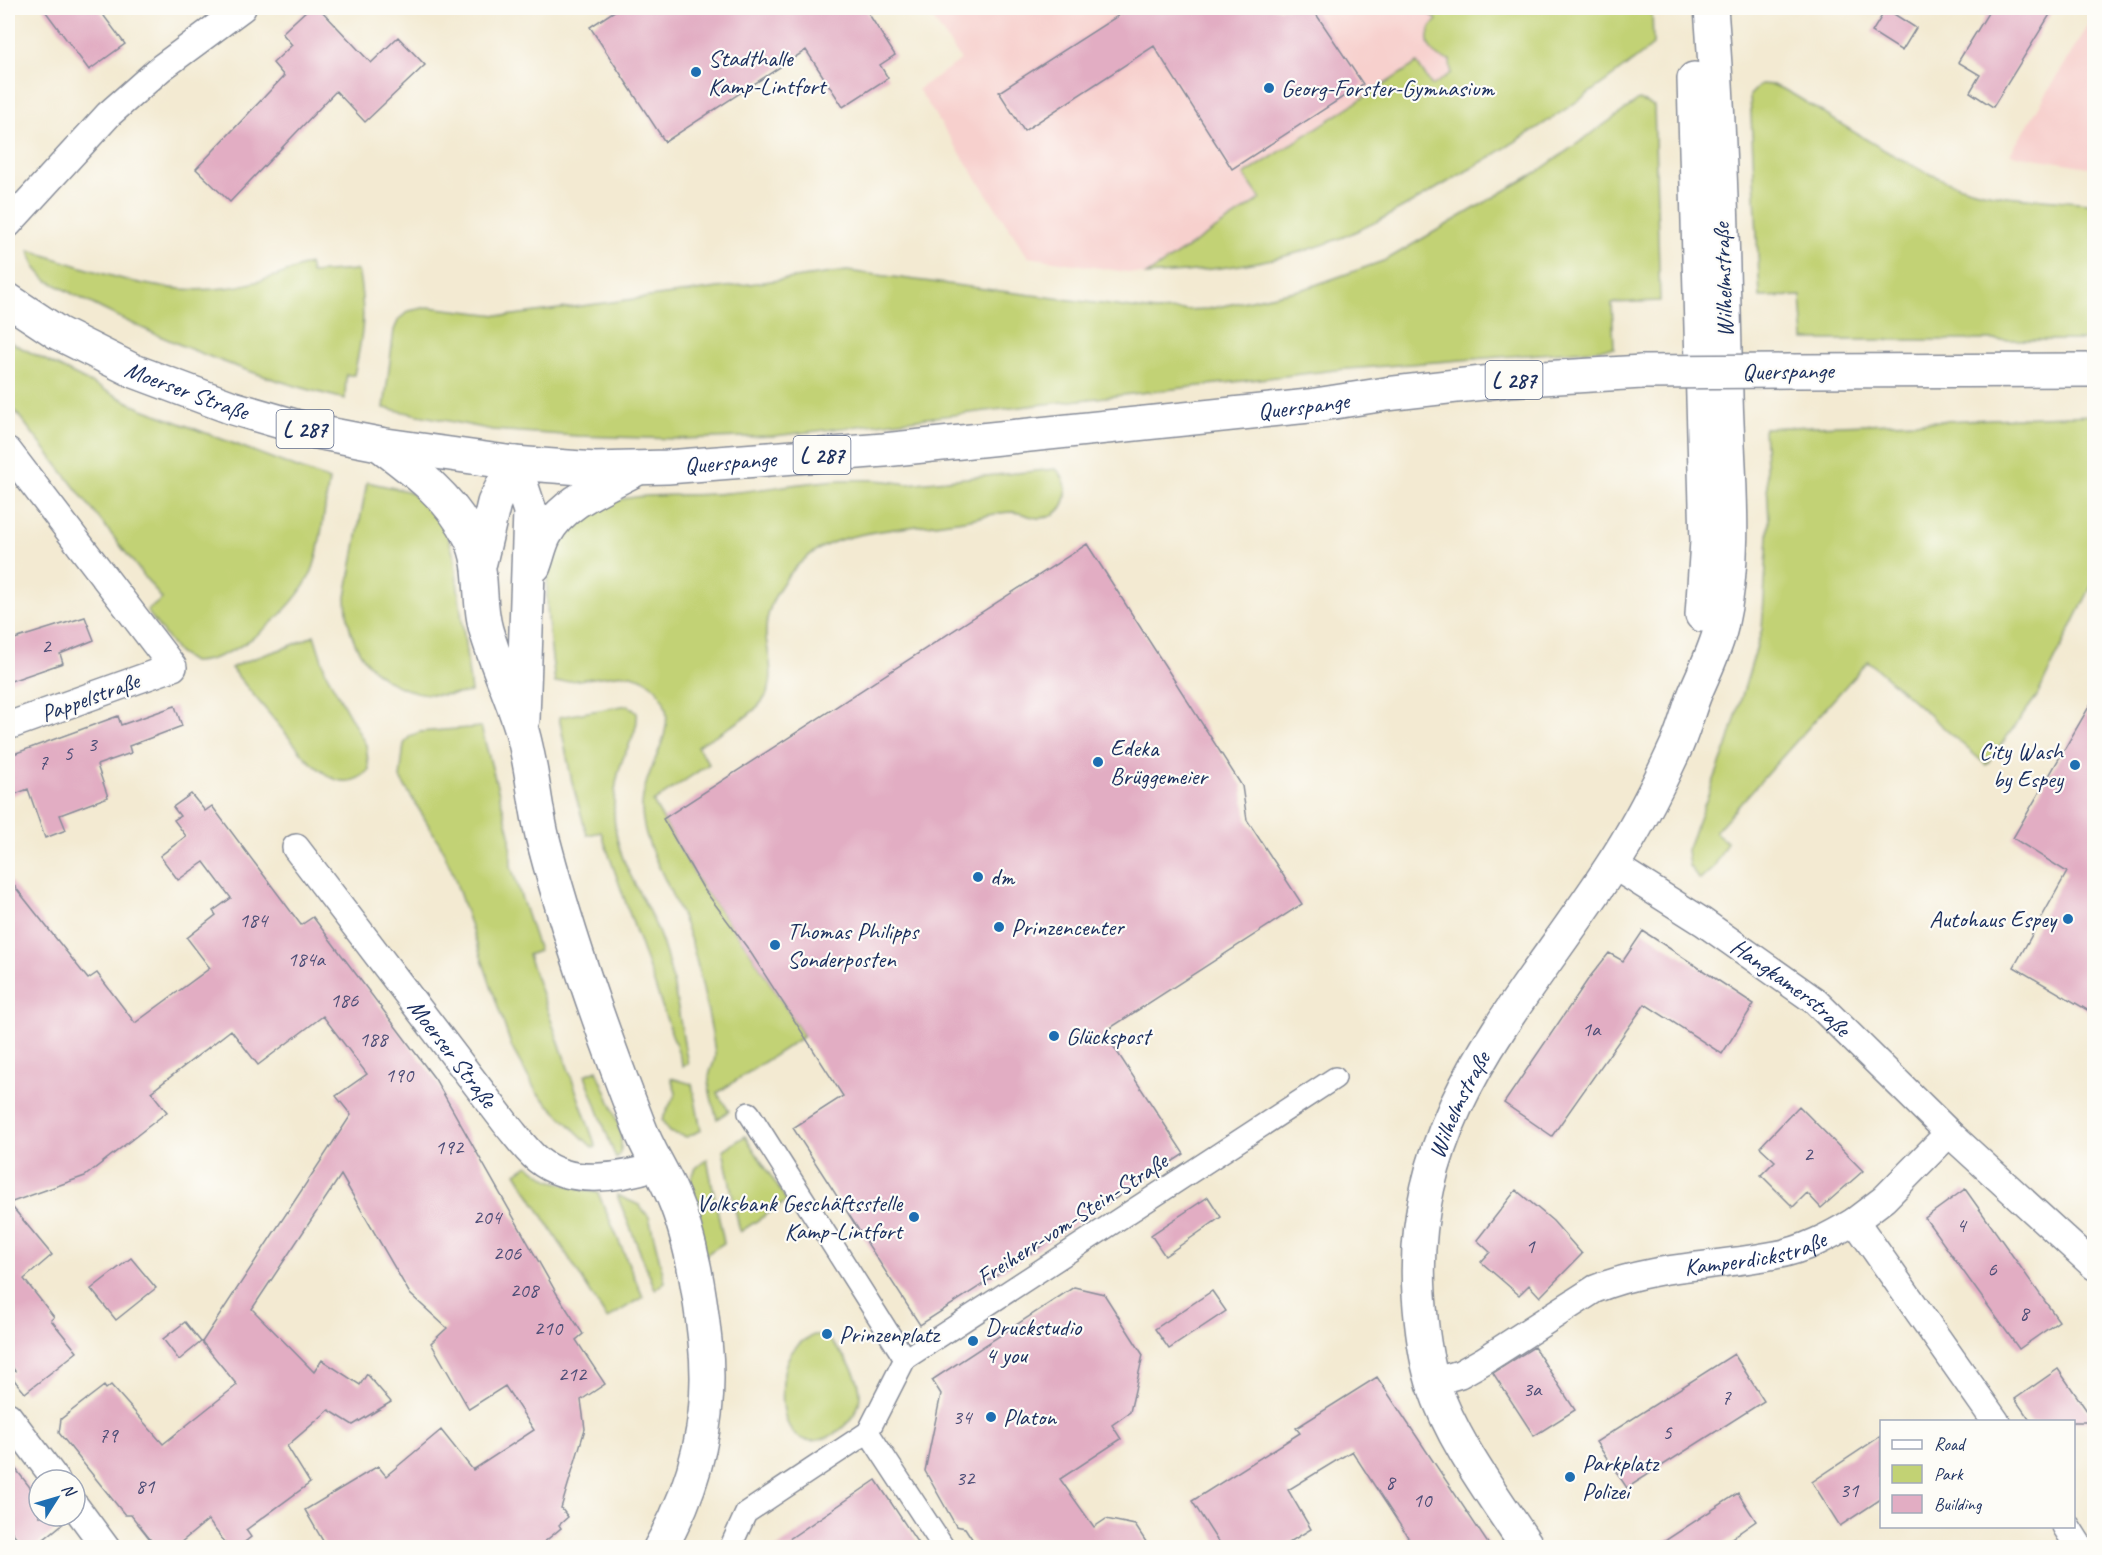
<svg xmlns="http://www.w3.org/2000/svg" width="2102" height="1555" font-family="Caveat,sans-serif">
  <style>
    .built { fill: #f7d0cd }
    .green { fill: #c2d274; stroke: #6e8069; stroke-width: 1.5 }
    .building { fill: #e2adc3 }
    .lines { fill: none; stroke-linecap: round; stroke-linejoin: round }
    .pedestrian-casing { stroke: #878c98; stroke-width: 24 }
    .minor-casing { stroke: #878c98; stroke-width: 30 }
    .tertiary-casing { stroke: #878c98; stroke-width: 36 }
    .secondary-casing { stroke: #878c98; stroke-width: 36 }
    .primary-casing { stroke: #878c98; stroke-width: 36 }
    .pedestrian { stroke: #fff; stroke-width: 21 }
    .minor { stroke: #fff; stroke-width: 27 }
    .tertiary { stroke: #fff; stroke-width: 33 }
    .secondary { stroke: #fff; stroke-width: 33 }
    .primary { stroke: #fff; stroke-width: 33 }
    .primary-bridge-casing { stroke: #878c98; stroke-width: 36; stroke-linecap: butt }
    .primary-bridge { stroke: #fff; stroke-width: 33 }
    .poi-dot { fill: #1f6fb2; stroke: #fdfcf7; stroke-width: 2 }
    .labels { text-anchor: middle; stroke-width: 4.5; stroke-linejoin: round; paint-order: stroke }
    .number-label { font-size: 21px; fill: #4d4e77 }
    .shield { fill: #fdfcf7; stroke: #5f6c8c; stroke-width: 1.5 }
    .shield-label { font-size: 22px; font-weight: bold; fill: #1b2f5e }
    .poi-label { font-size: 24px; fill: #1b2f5e; stroke: #fdfcf7; text-anchor: start }
    .street-label { font-size: 24px; fill: #1b2f5e; stroke: #fdfcf7 }
  </style>
  <rect width="100%" height="100%" fill="#fdfcf7"/>
  <filter id="ink" filterUnits="userSpaceOnUse"><feTurbulence type="fractalNoise" baseFrequency=".0167" numOctaves="2"/><feDisplacementMap in="SourceGraphic" scale="12" xChannelSelector="R" yChannelSelector="G"/><feConvolveMatrix kernelMatrix="1 2 1 2 8 2 1 2 1" color-interpolation-filters="sRGB"/></filter>
  <filter id="wash" filterUnits="userSpaceOnUse"><feTurbulence type="fractalNoise" baseFrequency=".008" numOctaves="4" result="noise"/><feDisplacementMap in="SourceGraphic" scale="24" xChannelSelector="R" yChannelSelector="G"/><feGaussianBlur stdDeviation="1.35" result="paint"/><feColorMatrix in="noise" values="0 0 0 0 0 0 0 0 0 0 0 0 0 0 0 0 0 1.4 0 .05"/><feComposite in="paint" operator="in"/></filter>
  <g filter="url(#wash)">
    <rect width="100%" height="100%" fill="#f3ead2"/>
    <path class="built" d="M930,8h623l-121,78 -15,-23 -172,112 16,24 -115,76 -118,-18 -110,-168 43,-29 -31,-45z
      M2094,16v152l-84,-14 11,-18z"/>
    <path class="green" d="M1424,8h228l1,37c-64,52 -135,97 -207,138 -44,26 -89,52 -139,67 -52,16 -106,21 -161,25l115,-76 -17,-24 173,-112 15,23 19,-13 -1,-13c-22,-2 -30,-25 -13,-40z
      M1761,84l12,1 16,7c54,32 119,78 178,96 40,12 86,10 127,16v136h-290l-3,-44 -41,1 -10,-202z
      M1639,100l15,6 6,195 -48,2 2,45 -279,22 -561,66 -95,3 -101,-3 -85,-6 -109,-22 10,-78 5,-11 10,-8 19,-4 78,9 341,-45 308,40 53,-2 96,-20 82,-29 151,-88z
      M29,250c63,20 129,47 196,38 29,-3 56,-14 84,-24l2,9 45,-3 3,4c7,43 4,60 -5,101h-8l-1,24c-106,-25 -206,-68 -300,-120l-10,-12z
      M8,341l132,67 189,72c-4,23 -8,70 -17,91 -16,38 -78,92 -120,91l-14,-9 -31,-42 15,-12 -154,-197z
      M2094,415v166l-57,115 -51,69 -118,-104 -153,171 12,10 -13,25 -14,13 -11,-14 -2,-16 40,-104 35,-117 7,-109 -5,-92z
      M1056,469c14,13 14,36 -3,46 -14,8 -27,-2 -40,-3 -16,0 -34,6 -50,8 -36,6 -103,10 -134,24 -34,15 -65,54 -63,93 2,20 11,43 -2,62 -15,21 -45,33 -67,47l12,18 -56,38 50,86 46,62 55,86 -87,57 12,18 -12,8c-3,-12 -9,-27 -8,-40 0,-10 7,-16 6,-26 -4,-30 -11,-61 -18,-90 -5,-23 -14,-46 -25,-68 -12,-28 -29,-54 -30,-85 -1,-37 30,-68 24,-101 -5,-22 -21,-33 -42,-35l-69,9c-4,-40 -18,-107 4,-143 11,-18 34,-35 54,-39 37,-9 76,-4 114,-8 59,-5 121,-21 180,-9z
      M367,482l40,9 16,9 21,24 10,32 17,136c-70,13 -124,-21 -125,-95z
      M314,635l12,38 40,72 3,25c-23,23 -42,7 -62,-11l-76,-91c27,-14 58,-18 83,-33z
      M628,705l9,8c2,18 -11,35 -16,51 -7,21 -9,47 -5,69 6,37 30,66 43,101 16,41 20,87 29,130l-5,2 -82,-234 -14,3 -15,-53 -13,-65z
      M481,727l29,107 1,32 28,85 -11,4 68,192 -3,1 -56,-55 -25,-45 -60,-177 -12,-27 -40,-66 4,-34 6,-8 10,-4z
      M597,1070c7,20 36,74 19,89l-31,-84z
      M671,1078l21,6 9,46 -14,7 -18,-5 -7,-12 14,-27z
      M745,1136l42,65 -47,31 -17,-82z
      M707,1159l17,84 -22,14 -16,-67 10,-22z
      M528,1165l21,15 49,13 45,104 -36,22 -91,-146z
      M617,1195l22,10 10,12 16,65 -10,7z
      M814,1335h11c14,15 34,36 35,58 3,40 -85,89 -77,-12 1,-22 11,-38 31,-46z"/>
    <g id="blocks">
      <path class="building" d="M43,8h55l27,36 -36,26z
        M309,8h10l52,55 27,-26 27,28 -60,57 -29,-31 -106,111 -34,-33 88,-93 -11,-13 19,-18 -10,-12z
        M619,8h246l30,47 -15,10 8,13 -45,29 -37,-57 -141,92 -75,-115z
        M1130,8h182l51,76 -131,85 -78,-123 -130,85 -25,-39z
        M1991,8h63l-61,99 -23,-15 10,-17 -22,-13z
        M1886,9l30,19 -14,23 -30,-19z
        M1087,544l155,242 5,34 55,84 -198,128 80,122 -264,171 -127,-197 50,-32 -94,-146 -46,-62 -40,-69z
        M85,617l9,23 -34,14 3,9 -55,19v-41z
        M2094,698v316l-80,-47 53,-95 -54,-34z
        M175,706l7,20 -53,20 2,7 -34,12 11,32 -48,18 6,15 -21,8 -17,-49 -20,8v-41l110,-40 3,9z
        M191,794l14,17 7,-5 89,119 12,-8 122,162 122,215 26,40 -7,6 29,44 -24,16 4,29 -24,79 7,9 -9,8 2,3 -24,20h-210l-22,-38 73,-44 8,10 55,-46 32,40 61,-40 -29,-44 -36,23 -38,-66 16,-15 -37,-34 -69,-119 -89,134 62,63 8,-12 38,25 7,-11 24,28 -38,23 -24,-15 -42,36 23,37 -64,47 5,7 -14,11h-8l-21,-28 -34,28h-17l-26,-33h-6l-66,-82 2,-14 43,-33 2,3 5,-4 52,59 74,-59 -35,-43 149,-227 -15,-19 31,-22 -44,-58 -65,49 -27,-35 -80,62 16,20 -82,64 -76,27 43,52 -28,24 30,38 -3,3 26,32 -52,41 -15,-18 5,-4 -7,-10v-483l80,101 9,-6 38,50 75,-55 -23,-30 29,-23 -3,-4 18,-13 -27,-36 -26,18 -18,-24 26,-20 -12,-16 6,-4 -7,-9z
        M1643,931l111,73 -32,50 -77,-50 -93,132 -48,-33 85,-125 20,-25 14,8z
        M1799,1106l64,65 -42,37 -14,-15 -14,14 -32,-32 14,-14 -15,-14z
        M1965,1189l94,132 -40,28 -94,-131z
        M1516,1190l37,31 29,33 -42,43 -11,-12 -10,10 -38,-33 9,-10 -13,-12z
        M1208,1197l13,20 -56,39 -14,-21z
        M131,1258l25,30 -40,32 -25,-31z
        M1074,1287l30,7 39,61 -13,57 -18,13 9,14 -61,40 34,48 12,-8 29,6 15,23h-172l-13,-20 -9,-2 -31,-55 16,-77 -9,-14z
        M1212,1291l14,20 -57,38 -14,-20z
        M185,1322l16,20 -22,18 -16,-21z
        M1534,1347l41,63 -41,26 -41,-63z
        M1734,1354l30,47 -137,87 -31,-46z
        M2058,1369l36,52v1h-63l-16,-23z
        M1377,1377l114,171h-76l-63,-97 -64,39 23,39 -31,19h-58l-30,-47 108,-68 -4,-5z
        M1881,1436v63l-41,27 -28,-44z
        M8,1459l31,40v17h24l3,5 -33,27h-8l-17,-21z
        M876,1480l45,68h-145z
        M1738,1493l18,28 -39,27h-63z"/>
    </g>
  </g>
  <g filter="url(#ink)">
    <use href="#blocks" fill-opacity="0" stroke="#878c98" stroke-width="1.5"/>
    <g class="lines">
      <defs>
        <path id="pedestrian" d="M749,1113l156,246
          M868,1432l76,116
          M730,1548l16,-35 122,-81 37,-73 430,-281"/>
        <g id="minor">
          <path d="M8,224l101,-110 52,-46 81,-60"/>
          <path d="M8,451l165,216 -165,59"/>
          <path id="s1" d="M296,848l211,277c10,12 19,25 31,35 32,26 82,18 118,6"/>
          <path id="s2" d="M1613,865l90,57 112,79 134,132 145,133"/>
          <path d="M1855,1221l29,-22 65,-66"/>
          <path id="s3" d="M1433,1382l27,-8 23,-13 112,-72c59,-24 119,-22 180,-34 29,-5 55,-19 80,-34l141,201"/>
          <path d="M8,1416l48,64"/>
          <path d="M75,1506l31,42"/>
          <path d="M2066,1526l14,22"/>
        </g>
        <g id="tertiary">
          <path d="M1694,79l13,462 -5,74"/>
          <path id="s4" d="M1528,1548c-34,-52 -75,-105 -95,-165 -9,-29 -12,-59 -14,-89 -11,-180 102,-288 192,-427 24,-36 45,-77 63,-116 10,-20 14,-42 23,-62 9,-21 19,-41 24,-62 17,-75 7,-155 5,-231 -3,-130 -5,-259 -15,-388"/>
        </g>
        <path id="secondary" d="M379,444c34,26 72,53 91,93 15,30 7,62 16,93 10,35 26,67 36,101 11,37 12,75 22,112 25,95 59,191 95,283 9,25 24,46 34,70 19,44 27,98 32,145 8,72 -8,144 -45,207
          M514,463l16,48 -7,208
          M480,562l14,-59 20,-40
          M534,566c4,-10 6,-22 11,-31 17,-33 60,-49 91,-66"/>
        <g id="primary">
          <path id="s5" d="M8,300l50,33 76,38 99,37 79,23 67,13 135,19 81,6 72,-2 217,-17 425,-44 77,-12 123,-14 133,-8"/>
          <path d="M1790,371l304,-1"/>
        </g>
      </defs>
      <use href="#pedestrian" class="pedestrian-casing"/>
      <use href="#minor" class="minor-casing"/>
      <use href="#tertiary" class="tertiary-casing"/>
      <use href="#secondary" class="secondary-casing"/>
      <use href="#primary" class="primary-casing"/>
      <use href="#pedestrian" class="pedestrian"/>
      <use href="#minor" class="minor"/>
      <use href="#tertiary" class="tertiary"/>
      <use href="#secondary" class="secondary"/>
      <use href="#primary" class="primary"/>
      <defs>
        <path id="primary-bridge" d="M1642,372l148,-1"/>
      </defs>
      <use href="#primary-bridge" class="primary-bridge-casing"/>
      <use href="#primary-bridge" class="primary-bridge"/>
    </g>
  </g>
  <g class="poi-dot">
    <circle cx="696" cy="72" r="6"/>
    <circle cx="1269" cy="88" r="6"/>
    <circle cx="1098" cy="762" r="6"/>
    <circle cx="2075" cy="765" r="6"/>
    <circle cx="978" cy="877" r="6"/>
    <circle cx="2068" cy="919" r="6"/>
    <circle cx="999" cy="927" r="6"/>
    <circle cx="775" cy="945" r="6"/>
    <circle cx="1054" cy="1036" r="6"/>
    <circle cx="914" cy="1217" r="6"/>
    <circle cx="827" cy="1334" r="6"/>
    <circle cx="973" cy="1341" r="6"/>
    <circle cx="991" cy="1417" r="6"/>
    <circle cx="1570" cy="1477" r="6"/>
  </g>
  <g class="labels">
    <g class="number-label">
      <text x="46" y="653">2</text>
      <text x="92" y="751">3</text>
      <text x="68" y="760">5</text>
      <text x="43" y="769">7</text>
      <text x="253" y="927">184</text>
      <text x="306" y="966">184a</text>
      <text x="344" y="1007">186</text>
      <text x="1591" y="1036">1a</text>
      <text x="373" y="1046">188</text>
      <text x="399" y="1082">190</text>
      <text x="449" y="1154">192</text>
      <text x="1808" y="1161">2</text>
      <text x="487" y="1224">204</text>
      <text x="1961" y="1232">4</text>
      <text x="1530" y="1253">1</text>
      <text x="507" y="1260">206</text>
      <text x="1992" y="1276">6</text>
      <text x="524" y="1297">208</text>
      <text x="2024" y="1320">8</text>
      <text x="548" y="1335">210</text>
      <text x="572" y="1381">212</text>
      <text x="1532" y="1396">3a</text>
      <text x="1726" y="1404">7</text>
      <text x="962" y="1424">34</text>
      <text x="1667" y="1439">5</text>
      <text x="108" y="1442">79</text>
      <text x="965" y="1485">32</text>
      <text x="1390" y="1489">8</text>
      <text x="145" y="1493">81</text>
      <text x="1849" y="1497">31</text>
      <text x="1422" y="1507">10</text>
    </g>
    <g class="shield">
      <rect x="1485.5" y="361" width="57" height="38" rx="4.5"/>
      <rect x="276.5" y="410" width="57" height="38" rx="4.5"/>
      <rect x="793.5" y="436" width="57" height="38" rx="4.5"/>
    </g>
    <g class="shield-label">
      <text x="1514" y="388">L 287</text>
      <text x="305" y="437">L 287</text>
      <text x="822" y="463">L 287</text>
    </g>
    <g class="poi-label">
      <text x="708" y="66">Stadthalle<tspan x="708" dy="28">Kamp-Lintfort</tspan></text>
      <text x="1281" y="96">Georg-Forster-Gymnasium</text>
      <text x="1110" y="756">Edeka<tspan x="1110" dy="28">Brüggemeier</tspan></text>
      <text x="2063" y="759" text-anchor="end">City Wash<tspan x="2063" dy="28">by Espey</tspan></text>
      <text x="990" y="885">dm</text>
      <text x="2056" y="927" text-anchor="end">Autohaus Espey</text>
      <text x="1011" y="935">Prinzencenter</text>
      <text x="787" y="939">Thomas Philipps<tspan x="787" dy="28">Sonderposten</tspan></text>
      <text x="1066" y="1044">Glückspost</text>
      <text x="902" y="1211" text-anchor="end">Volksbank Geschäftsstelle<tspan x="902" dy="28">Kamp-Lintfort</tspan></text>
      <text x="985" y="1335">Druckstudio<tspan x="985" dy="28">4 you</tspan></text>
      <text x="839" y="1342">Prinzenplatz</text>
      <text x="1003" y="1425">Platon</text>
      <text x="1582" y="1471">Parkplatz<tspan x="1582" dy="28">Polizei</tspan></text>
    </g>
    <g class="street-label">
      <text transform="translate(1723 280) rotate(-92)" y="8">Wilhelmstraße</text>
      <text transform="translate(1788 371) rotate(-1)" y="8">Querspange</text>
      <text dy="8" stroke="none"><textPath href="#s5" startOffset="201">Moerser Straße</textPath></text>
      <text dy="8" stroke="none"><textPath href="#s5" startOffset="1330">Querspange</textPath></text>
      <text dy="8" stroke="none"><textPath href="#s5" startOffset="754">Querspange</textPath></text>
      <text transform="translate(90 697) rotate(-20)" y="8">Pappelstraße</text>
      <text dy="8" stroke="none"><textPath href="#s2" startOffset="216">Hangkamerstraße</textPath></text>
      <text dy="8" stroke="none"><textPath href="#s1" startOffset="258">Moerser Straße</textPath></text>
      <text dy="8" stroke="none"><textPath href="#s4" startOffset="477">Wilhelmstraße</textPath></text>
      <text transform="translate(1072 1219) rotate(-33)" y="8">Freiherr-vom-Stein-Straße</text>
      <text dy="8" stroke="none"><textPath href="#s3" startOffset="352">Kamperdickstraße</textPath></text>
    </g>
  </g>
  <rect width="2102" height="1555" fill="none" stroke="#fdfcf7" stroke-width="30"/>
  <rect x="1880" y="1420" width="195" height="108" fill="#fdfcf7" stroke="#a3aaba" stroke-width="1.5"/>
  <rect x="1892" y="1440" width="30" height="9" fill="#ffffff" stroke="#a3aaba" stroke-width="1.5"/>
  <text x="1934" y="1450" font-size="18" fill="#1b2f5e">Road</text>
  <rect x="1892" y="1465" width="30" height="18" fill="#c2d274" stroke="#a3aaba" stroke-width="1.5"/>
  <text x="1934" y="1480" font-size="18" fill="#1b2f5e">Park</text>
  <rect x="1892" y="1495" width="30" height="18" fill="#e2adc3" stroke="#a3aaba" stroke-width="1.5"/>
  <text x="1934" y="1510" font-size="18" fill="#1b2f5e">Building</text>
  <g transform="translate(57 1498) rotate(53)"><circle r="28" fill="#fdfcf7" stroke="#a3aaba" stroke-width="1.5"/>
  <path d="M0-4.5L10 22L0 15L-10 22Z" fill="#1f6fb2"/>
  <text y="-9" font-size="16" font-weight="bold" text-anchor="middle" fill="#1b2f5e">N</text>
  </g>
</svg>
